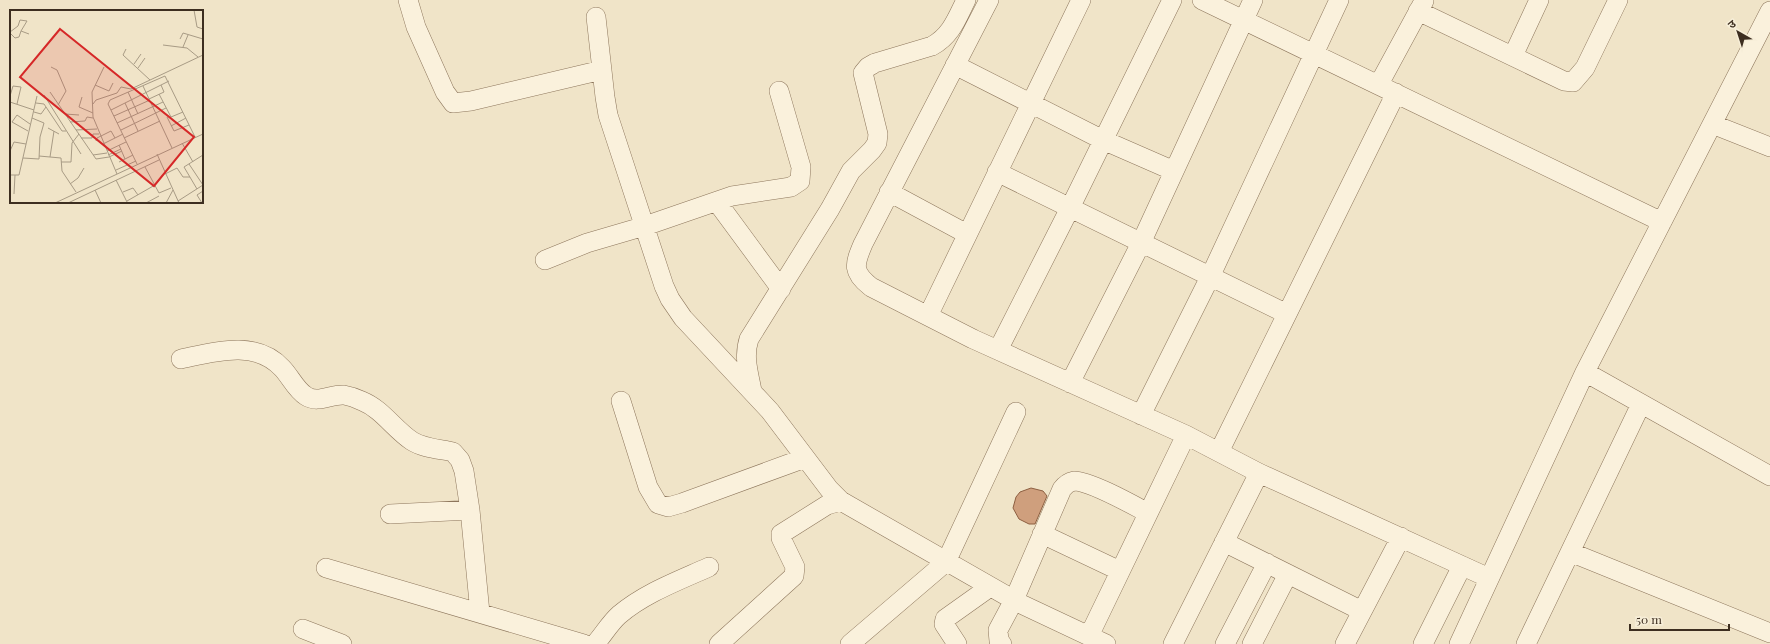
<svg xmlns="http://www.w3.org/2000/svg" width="1770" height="644" font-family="'Playfair Display','Noto Sans Devanagari',serif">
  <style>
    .building { fill: #cf9f7d; stroke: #8d5f41 }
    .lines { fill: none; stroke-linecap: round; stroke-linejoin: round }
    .minor-casing { stroke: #8d765c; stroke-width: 20 }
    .minor { stroke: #faf1dc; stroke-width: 19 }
    .inset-road { fill: none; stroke: #a89b85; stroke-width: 1 }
    .view { fill: #d62828; fill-opacity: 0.15; stroke: #d62828; stroke-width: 2 }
    .inset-edge { fill: none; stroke: #3d2e20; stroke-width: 2 }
  </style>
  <rect width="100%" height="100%" fill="#f0e4c8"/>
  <path class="building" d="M1031,488l12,3 4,5 -12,28h-6l-10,-5 -6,-11 3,-11 4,-5z"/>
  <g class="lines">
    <defs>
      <path id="minor" d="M408,0l8,27 29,65 8,11 18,-2 131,-31
        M989,0l-126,244c-9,21 -11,28 8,43l102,52 213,96 73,38 230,105
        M1202,0l460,222
        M1418,11l146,70 9,1 12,-14 33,-68
        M596,17l9,80 3,18 56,171 6,13 13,19 87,93 59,78 12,12 180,103 85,40
        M1513,56l26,-56
        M955,65l148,75 71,31
        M1379,84l45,-83
        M1712,124l58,23
        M997,172l290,142
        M889,192l78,42
        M717,202l64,87
        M545,260l42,-17 58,-17 87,-30 59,-9 9,-6 1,-14 -22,-76
        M928,316l153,-316
        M998,350l72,-142 102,-208
        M181,359c33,-7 74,-20 101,9 8,8 14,22 24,28 12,8 25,-2 38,-1 6,1 12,3 18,6 20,8 32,28 50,40 11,7 27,8 41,11l7,8 4,11 6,39 10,103
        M1585,372l185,104
        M1070,383l71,-140 112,-243
        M752,391c-3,-17 -9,-34 -3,-52l81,-130 21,-38 21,-21 5,-7 1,-9 -15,-61 5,-6 7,-4 57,-17c19,-10 25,-28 34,-46
        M621,401l27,86 10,17 10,3 14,-4 123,-45
        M1141,415l69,-138 129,-277
        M1219,452l177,-359
        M390,514l80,-4
        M1042,534l78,37
        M1224,542l138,69
        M1570,552l200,81
        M326,568l258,76
        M303,629l39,15
        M1089,636l97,-201
        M595,644c8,-9 15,-21 24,-29 26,-22 59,-34 90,-48
        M719,644l75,-68 1,-9 -14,-29v-4l46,-29 14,-4
        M850,644l96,-82 70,-150
        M957,644l-13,-20 1,-5 45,-32
        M1002,644l-3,-3 -1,-11 16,-30 48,-111c3,-4 7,-7 12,-8 16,0 59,24 74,32
        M1173,644l86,-171
        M1225,644l42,-81
        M1252,644l36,-70
        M1345,644l56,-107
        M1423,644l39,-78
        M1459,644l126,-272 185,-361
        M1526,644l115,-240"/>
    </defs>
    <use href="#minor" class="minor-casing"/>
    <use href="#minor" class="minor"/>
  </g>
  <g transform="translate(10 10)">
    <rect width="193" height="193" fill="#f0e4c8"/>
    <path class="inset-road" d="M184,0l3,17 6,2M0,22l8,-6 2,-6 7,1 -6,10M0,23l5,5 4,-1 2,-6 8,3M170,29l3,-6 20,6M153,35l24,3 11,9M173,37l5,-12M116,39l-3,6 27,25M124,54l7,-10M41,57l6,3 9,21 -8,14M94,57l-12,25 1,25 24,57M128,58l7,-10M85,75l14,6 4,-8M133,76l29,62M40,82l46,67 13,-2 13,-6M118,82l10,22M149,84l12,23 12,-5M34,85l37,59M0,86l3,-10 8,1 -4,17M72,87l-3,10 14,6M139,89l15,-7 -3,-7M0,92l24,8M26,93l8,1 18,27h4M115,93l13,28M83,94l3,-4 21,-7 4,-6 10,2 72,-34M101,100l58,-29M24,102l7,2 5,-7M55,104l14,1M104,106l36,-16M157,107l7,14 15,-6M60,112l15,-1 2,-4 6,1M107,113l46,-21M161,116l15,-8M38,118l11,6M66,120l21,-1M111,120l45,-22M18,121l-16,-9 5,-7 13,9M71,128h11l1,-4h6M114,128l36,-17M86,131l1,-3 14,-7 4,7M172,133l11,19M93,134l20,-10M109,135l6,14M0,141l4,-9 12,2M97,141l19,-9M147,144l22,49M83,145l14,-2M98,145l13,-6M29,146l22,2 1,13 14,21M40,147l4,-26M13,148l16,1 1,-22 4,-14 -12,-5M51,152h10l1,-19 7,-9M109,152l14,-7M127,154l-29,-60 2,-4 55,-24 30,61M179,154l14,21M135,157l14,26 12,-5M106,160l20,-9M155,164l12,-6 6,9h7M0,165h9l18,-79M106,170l11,22M60,174l8,-6 6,-10M187,179l-13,-22 19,-12M85,180l6,13M113,182l10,-4 5,7M4,184l1,-19M117,191l28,-16M168,191l25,-16M45,193l148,-69M58,193l91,-43M136,193l13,-7M156,193l7,-13M192,193l-5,-8 6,-4"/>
    <path class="view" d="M50,19l134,108 -40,49 -134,-109z"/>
    <rect width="193" height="193" class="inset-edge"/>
  </g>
  <g transform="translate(1738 32) rotate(321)" stroke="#f7eed8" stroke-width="3" paint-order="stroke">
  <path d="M0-3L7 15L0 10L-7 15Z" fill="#3d2e20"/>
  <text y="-6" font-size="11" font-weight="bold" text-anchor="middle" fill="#3d2e20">उ</text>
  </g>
  <path d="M1630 624v6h99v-6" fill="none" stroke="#3d2e20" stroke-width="2"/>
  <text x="1636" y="624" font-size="12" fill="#3d2e20" stroke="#f7eed8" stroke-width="3" paint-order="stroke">50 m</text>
</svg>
